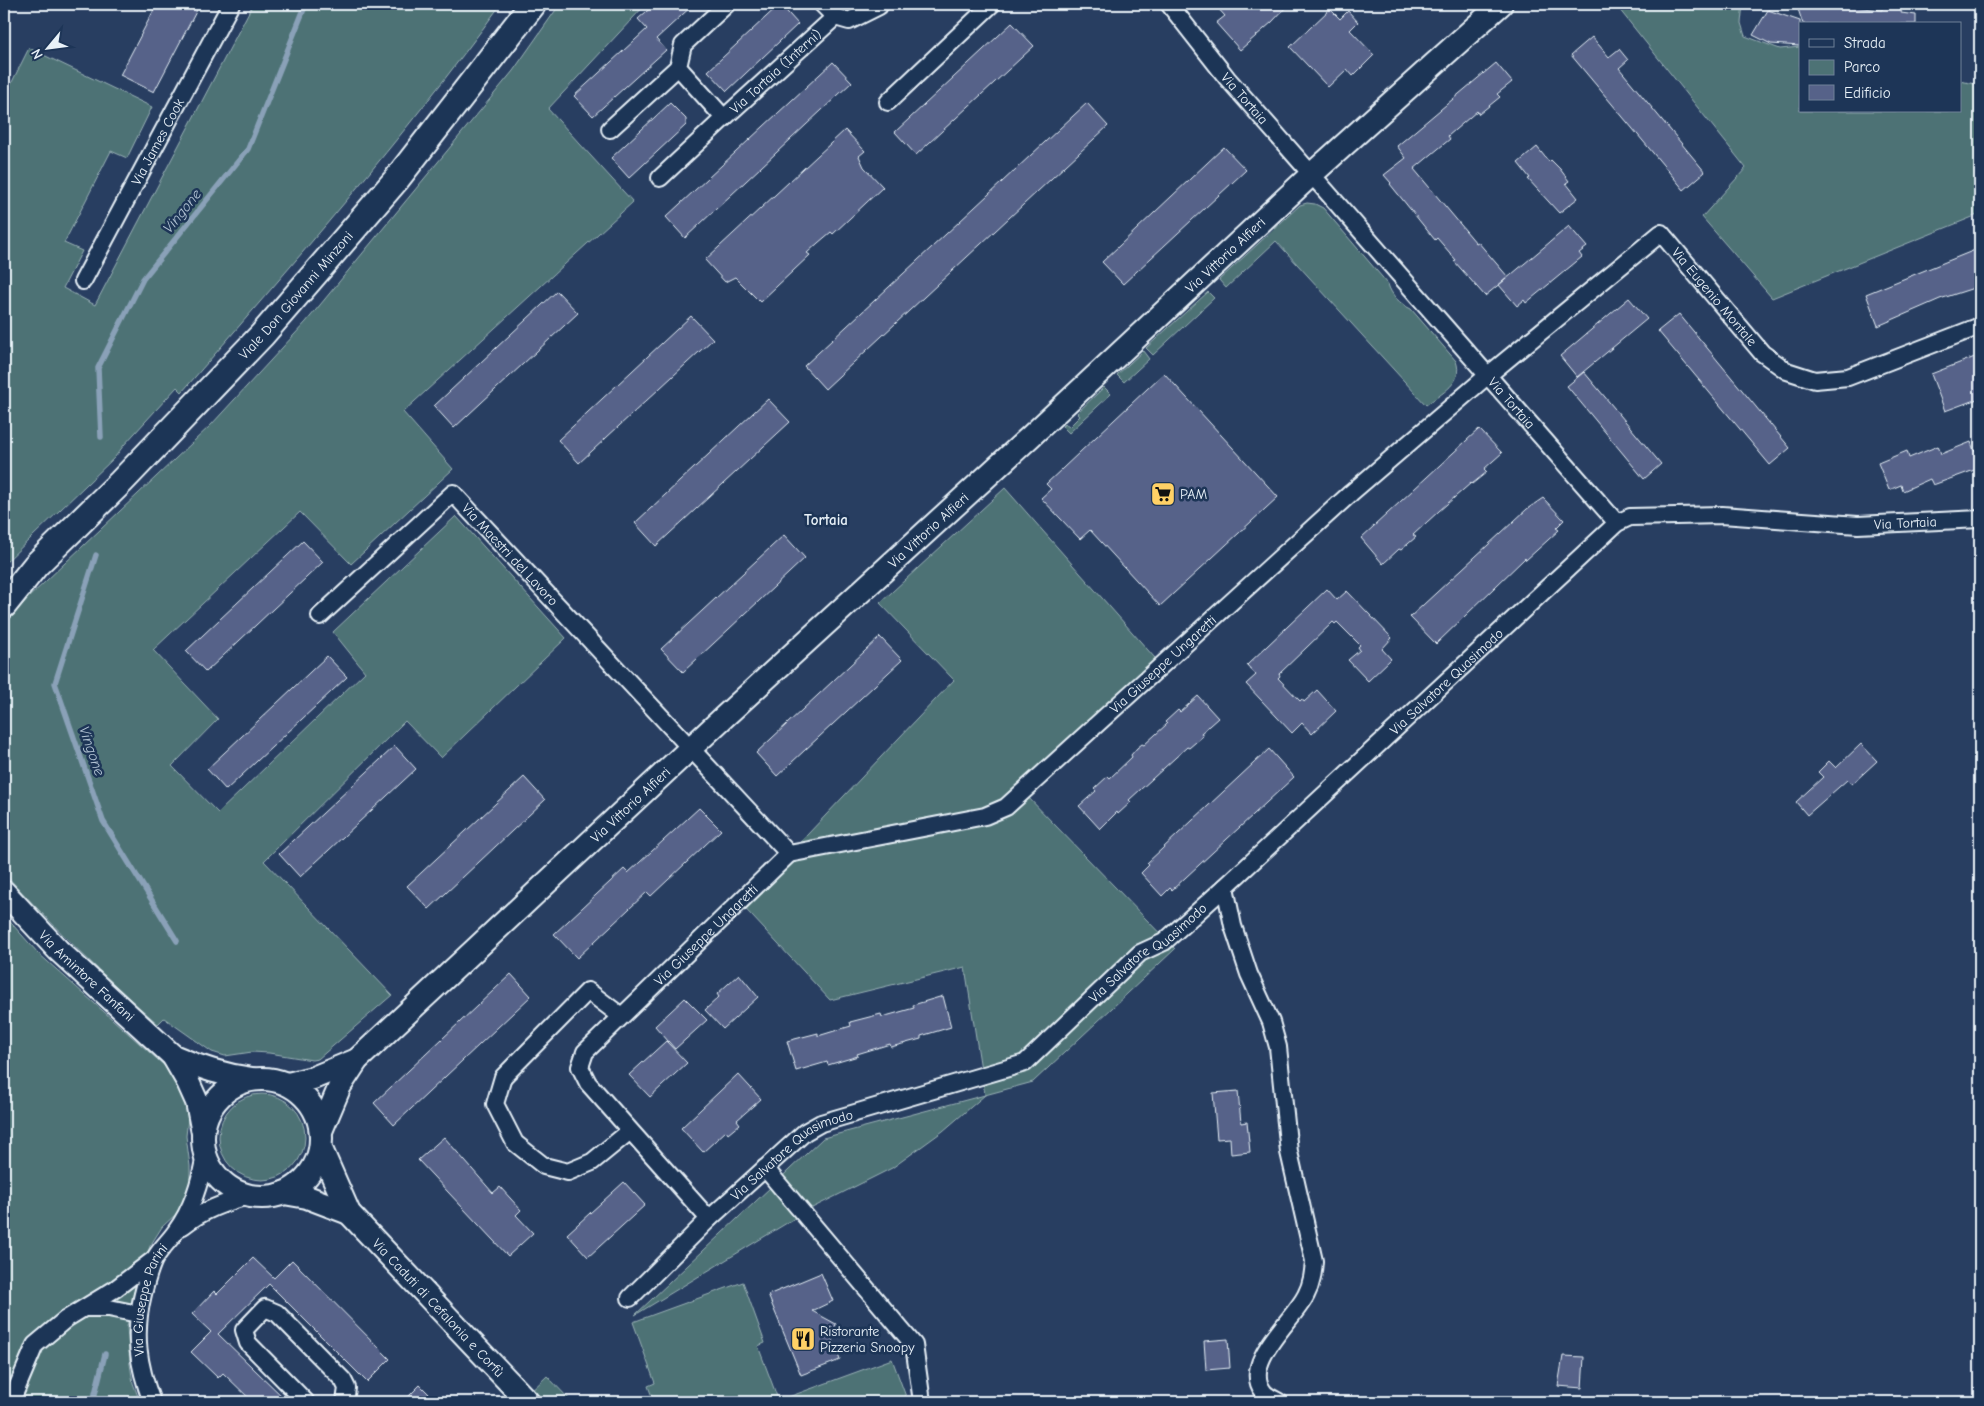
<svg xmlns="http://www.w3.org/2000/svg" width="1984" height="1406" font-family="'Comic Neue',sans-serif">
  <style>
    .green { fill: #4d7275; stroke: #9ab2b6 }
    .lines { fill: none; stroke-linecap: round; stroke-linejoin: round }
    .stream { stroke: #8aa1b8; stroke-width: 5.5 }
    .building { fill: #566289; stroke: #e8f1f8 }
    .street-casing { stroke: #e8f1f8; stroke-width: 20 }
    .secondary-casing { stroke: #e8f1f8; stroke-width: 26 }
    .primary-casing { stroke: #e8f1f8; stroke-width: 29 }
    .street { stroke: #1d3557; stroke-width: 16 }
    .secondary { stroke: #1d3557; stroke-width: 22 }
    .primary { stroke: #1d3557; stroke-width: 25 }
    .labels { text-anchor: middle; stroke-width: 5; stroke-linejoin: round; paint-order: stroke }
    .street-label { font-size: 14px; fill: #e8f1f8; stroke: #1d3557 }
    .poi-label { font-size: 14px; fill: #e8f1f8; stroke: #1d3557; text-anchor: start }
    .water-label { font-size: 15px; font-style: italic; fill: #b1c2d3; stroke: #1d3557 }
    .neighbourhood-label { font-size: 15px; font-weight: bold; fill: #e8f1f8; stroke: #1d3557 }
  </style>
  <rect width="100%" height="100%" fill="#283e61"/>
  <filter id="ink" filterUnits="userSpaceOnUse"><feTurbulence type="fractalNoise" baseFrequency=".02" numOctaves="2"/><feDisplacementMap in="SourceGraphic" scale="10" xChannelSelector="R" yChannelSelector="G"/><feConvolveMatrix kernelMatrix="1 2 1 2 8 2 1 2 1" color-interpolation-filters="sRGB"/></filter>
  <g filter="url(#ink)">
    <path class="green" d="M253,4h248c-98,135 -209,261 -319,388l-5,-5 -53,58 -9,12 -111,107v-466l25,-50 123,59 -25,51 -16,-7 -47,92 18,8 -19,37 32,17z
      M560,4h86l-98,105 85,93 -230,210 50,57 -102,95 -51,-52 -147,138 65,69 -46,47 46,47 147,-141 -32,-40 123,-116 110,122 -125,120 -36,-37 -141,140 128,134 -74,64 -6,1 -43,-7 -17,-1 -27,4 -13,-4 -48,-34 -6,6c-54,-47 -105,-98 -154,-151v-247l24,-28 183,-173 95,-103 207,-251z
      M1615,4h128l-2,19 4,13 35,13 20,-2v64h160v-30l20,4v129l-208,84 -70,-81 44,-49z
      M1307,203l8,1 8,4 65,76c3,11 12,20 23,25l45,52c8,22 -14,32 -30,44l-150,-164 -50,47 -7,-8 81,-75z
      M1208,292l6,6 -61,57 -7,-7z
      M1143,351l6,8 -25,23 -7,-7z
      M1104,387l7,7 -42,39 -7,-7 3,-2 4,3 11,-11 -3,-3z
      M1005,488l157,178 -138,127 151,156 -142,133 -48,13 -42,36 -51,37 -82,41 -175,106 188,-177 162,-43 -20,-128 -135,33 -91,-98 50,-48 165,-174 -74,-77z
      M4,915l34,38 138,123 13,33 -3,27 4,30v18l-4,14 -10,16 -14,13 -12,19 -18,52 -5,29 3,37 3,19 7,19h-136z
      M219 1137a43 43 0 1 1 86 0a43 43 0 1 1-86 0Z
      M743,1282l22,61 -7,3 21,56h-125l-6,-16 7,-3 -22,-61z
      M892,1359l16,43h-124l-1,-3z
      M547,1376l25,26h-44l-4,-4z"/>
    <g class="lines">
      <path class="stream" d="M101,437l-3,-69 45,-89 105,-130 58,-145
        M96,555l-41,128 48,138 74,120
        M93,1402l12,-48"/>
    </g>
    <path class="building" d="M157,4h43l-46,88 -34,-17z
      M655,4h39l-38,35 10,11 -73,66 -19,-20 73,-67 -9,-10z
      M780,4l18,20 -71,67 -19,-20z
      M1214,4h75l-17,18 -32,28 -24,-27 9,-7z
      M1816,4h4v3h34l28,3 1,-6 19,4 -1,5 15,2v9h-113l-5,-15z
      M1330,9l10,10 8,-8 10,11 -8,8 24,25 -21,21 -6,-7 -19,18 -38,-40z
      M1768,10l32,11v25l-29,-2 -18,-9z
      M1012,23l22,23 -118,109 -21,-23z
      M1592,37l17,20 10,-8 9,11 -9,8 86,104 -21,18 -113,-135z
      M833,62l19,20 -167,156 -19,-21z
      M1496,63l16,19 -15,12 3,3 -21,17 -2,-3 -29,25 2,3 -36,30 62,74 2,-1 30,35 -23,19 -31,-35 2,-1 -19,-22 -2,2 -45,-56 1,-1 -7,-8 22,-17 -9,-12z
      M670,103l16,16v6l-57,53 -18,-20z
      M1087,103l21,23 -283,263 -21,-23z
      M845,130l20,21 -6,5 5,11 19,20 -50,47 -2,-2 -13,11 -11,10 3,2 -50,47 -25,-25 -10,5 -20,-22z
      M1224,147l22,23 -123,114 -21,-22z
      M1537,147l12,15 2,-2 9,9 9,12 -3,2 12,15 -19,15 -31,-34 2,-1 -12,-15z
      M1569,226l18,21 -8,6 3,4 -56,46 -2,-3 -7,6 -18,-21z
      M1980,248v38l-40,13 -62,27 -12,-32z
      M557,291l21,22 -124,115 -20,-22z
      M1629,298l18,21 -70,58 -17,-21z
      M1679,314l111,134 -20,17 -112,-134z
      M691,316l22,23 -134,124 -21,-23z
      M1980,355v43l-35,13 -14,-37z
      M1584,372l77,92 -17,15 -77,-93z
      M1164,373l114,124 -118,109 -70,-76 -10,9 -39,-41 10,-9 -5,-5z
      M768,399l22,23 -134,124 -21,-23z
      M1479,429l23,24 -18,16 3,3 -15,12 -1,-1 -32,28 -26,24 3,2 -15,13 -2,-1 -16,15 -22,-26z
      M1971,442l3,9 6,-2v19l-47,17 -3,-6 -27,12 -2,-6 -12,5 -11,-27 29,-12 2,7 29,-12 3,8z
      M1543,498l21,22 -8,8 3,2 -33,30 -1,-2 -89,86 -26,-27 117,-108z
      M784,535l21,23 -122,114 -22,-23z
      M303,541l20,21 -117,110 -20,-21z
      M1327,589l10,11 10,-9 45,47 -10,11 9,10 -23,22 -20,-21 12,-10 -2,-3 2,-2 -23,-23 -2,2 -2,-2 -54,52 1,2 -2,2 22,23 2,-2 2,3 13,-12 19,21 -24,23 -10,-11 -10,10 -46,-49 10,-9 -9,-10z
      M880,637l22,23 -125,116 -21,-23z
      M327,656l20,21 -121,113 -19,-21z
      M1198,696l20,22 -17,15 2,3 -14,12 -2,-1 -58,53 2,2 -13,12 -1,-2 -17,17 -21,-23 17,-15 -2,-2 14,-13 2,2 22,-21 -1,-2 6,-7 5,-4 2,1 23,-21 -2,-2 13,-12 2,2z
      M1861,744l16,17 -25,23 -5,-4 -40,35 -11,-13 27,-25 -5,-5 11,-11 7,7z
      M395,746l21,23 -116,108 -21,-23z
      M1269,749l25,28 -122,113 -2,-2 -8,8 -21,-23 8,-8 -2,-2z
      M524,777l21,23 -116,109 -22,-23z
      M699,808l22,22 -70,66 -4,-4 -70,66 -23,-24 70,-65 4,4z
      M511,974l20,22 -137,129 -20,-22z
      M739,974l19,23 -35,32 -18,-19 14,-13 -2,-3z
      M943,996l8,31 -30,9v3l-30,8 -1,-3 -33,10 1,2 -30,9 -1,-3 -31,9 -9,-30 31,-8v3l33,-10 -1,-4 31,-8 1,3 32,-9 -1,-3z
      M685,998l22,22 -32,29 -20,-23z
      M666,1041l21,22 -37,34 -21,-22z
      M738,1074l23,25 -24,21 3,4 -12,10 -2,-3 -23,21 -22,-24z
      M1238,1091l3,32 6,-1 3,30 -19,2 -1,-16 -13,1 -4,-46z
      M444,1137l49,56 7,-6 21,23 -5,5 17,18 -25,23 -90,-96z
      M624,1182l21,23 -57,52 -21,-23z
      M253,1258l21,20 18,-18 98,99 -23,23 -98,-98 -51,50 70,68h-35l-30,-29 -5,5 -27,-26 20,-20 -19,-18 22,-23 3,3z
      M821,1273l12,28 -21,10 24,13 -4,15 8,21 -39,15 -33,-80z
      M1228,1339l2,29 -24,2 -2,-29z
      M1563,1356l21,1 -2,31 -24,-2z
      M420,1385l17,17h-34z"/>
    <g class="lines">
      <defs>
        <g id="street">
          <path id="s1" d="M727,4l-44,41 -5,22 46,51 111,-101 -13,-13"/>
          <path id="s2" d="M1169,4l58,74 390,445"/>
          <path d="M835,17l14,4 30,-15"/>
          <path d="M888,102l104,-98"/>
          <path d="M610,129l68,-62"/>
          <path d="M660,178l64,-60"/>
          <path id="s3" d="M83,281l148,-277"/>
          <path id="s4" d="M320,616l133,-123 336,361 196,-38 21,-9 345,-314 136,-117 174,-143 101,120 25,18 28,9 33,-3 132,-51"/>
          <path d="M1225,887l8,39 16,48 22,48 7,25 11,105 25,109c-1,12 -2,23 -8,34 -12,25 -65,67 -43,96 3,5 11,8 16,11"/>
          <path d="M621,1016l-33,-25 -85,86 -8,27 20,39 29,23 24,6 24,-10 38,-31"/>
          <path d="M765,1168l149,177 8,57"/>
          <path id="s5" d="M709,1219l-121,-136 -8,-16 5,-15 204,-198"/>
          <path d="M183,1226c20,-16 41,-23 65,-30"/>
          <path id="s6" d="M630,1298l79,-79 96,-87 16,-9 204,-60 115,-110 24,-11 61,-55 392,-364 13,-6 92,-2 136,10 122,-6"/>
          <path d="M85,1308h24l29,6"/>
          <path d="M11,1402l24,-57 31,-26 49,-30 38,-29"/>
          <path id="s7" d="M152,1402c-14,-37 -19,-68 -9,-108 3,-12 6,-25 12,-36 6,-10 15,-18 21,-27 17,-23 25,-50 29,-78"/>
          <path d="M306,1402l-58,-59 -4,-13 21,-22 12,5 66,67 4,8 -2,14"/>
        </g>
        <g id="secondary">
          <path id="s8" d="M4,892l54,58 115,106 15,26 9,20 6,31"/>
          <path d="M173,1056c27,12 49,19 78,23"/>
          <circle cx="262" cy="1138" r="59"/>
          <path d="M288,1084l25,-6 44,-18"/>
          <path id="s9" d="M321,1131l19,-45 17,-26 367,-343 307,-281 281,-262 189,-170"/>
          <path id="s10" d="M321,1149l28,64 179,189"/>
          <path d="M284,1193l23,4 42,16"/>
        </g>
        <g id="primary">
          <path id="s11" d="M4,605l32,-40 85,-83 141,-147 134,-155 137,-176"/>
        </g>
      </defs>
      <use href="#street" class="street-casing"/>
      <use href="#secondary" class="secondary-casing"/>
      <use href="#primary" class="primary-casing"/>
      <use href="#street" class="street"/>
      <use href="#secondary" class="secondary"/>
      <use href="#primary" class="primary"/>
    </g>
  </g>
  <defs>
    <symbol id="supermarket-square" viewBox="-11 -11 22 22"><rect x="-9" y="-9" width="18" height="18" rx="4" fill="#ffd166" stroke="#1d3557"/><path d="M-6-5.5h2.5l.6 2H6L4.5 2H-2.5L-4.4-4H-6ZM-1.5 3.2a1.3 1.3 0 1 0 .1 0ZM3 3.2a1.3 1.3 0 1 0 .1 0Z" fill="#111"/></symbol>
    <symbol id="restaurant-square" viewBox="-11 -11 22 22"><rect x="-9" y="-9" width="18" height="18" rx="4" fill="#ffd166" stroke="#1d3557"/><path d="M-5-6h1v4h1v-4h1v4h1v-4h1v5L-1.5 .5V6h-2V.5L-5-1ZM5-6V6H3V1.5H1.5Q1.5-4 5-6Z" fill="#111"/></symbol>
  </defs>
  <g fill-rule="evenodd">
    <use href="#supermarket-square" x="1149" y="480" width="28" height="28"/>
    <use href="#restaurant-square" x="789" y="1325" width="28" height="28"/>
  </g>
  <g class="labels">
    <g class="street-label">
      <text dy="5" stroke="none"><textPath href="#s1" startOffset="221">Via Tortaia (Interni)</textPath></text>
      <text dy="5" stroke="none"><textPath href="#s2" startOffset="121">Via Tortaia</textPath></text>
      <text dy="5" stroke="none"><textPath href="#s3" startOffset="158">Via James Cook</textPath></text>
      <text dy="5" stroke="none"><textPath href="#s9" startOffset="1264">Via Vittorio Alfieri</textPath></text>
      <text dy="5" stroke="none"><textPath href="#s11" startOffset="426">Viale Don Giovanni Minzoni</textPath></text>
      <text dy="5" stroke="none"><textPath href="#s4" startOffset="1851">Via Eugenio Montale</textPath></text>
      <text dy="5" stroke="none"><textPath href="#s2" startOffset="526">Via Tortaia</textPath></text>
      <text dy="5" stroke="none"><textPath href="#s6" startOffset="1565">Via Tortaia</textPath></text>
      <text dy="5" stroke="none"><textPath href="#s9" startOffset="859">Via Vittorio Alfieri</textPath></text>
      <text dy="5" stroke="none"><textPath href="#s4" startOffset="265">Via Maestri del Lavoro</textPath></text>
      <text dy="5" stroke="none"><textPath href="#s4" startOffset="1109">Via Giuseppe Ungaretti</textPath></text>
      <text dy="5" stroke="none"><textPath href="#s6" startOffset="1042">Via Salvatore Quasimodo</textPath></text>
      <text dy="5" stroke="none"><textPath href="#s9" startOffset="454">Via Vittorio Alfieri</textPath></text>
      <text dy="5" stroke="none"><textPath href="#s5" startOffset="384">Via Giuseppe Ungaretti</textPath></text>
      <text dy="5" stroke="none"><textPath href="#s6" startOffset="638">Via Salvatore Quasimodo</textPath></text>
      <text dy="5" stroke="none"><textPath href="#s8" startOffset="118">Via Amintore Fanfani</textPath></text>
      <text dy="5" stroke="none"><textPath href="#s6" startOffset="218">Via Salvatore Quasimodo</textPath></text>
      <text dy="5" stroke="none"><textPath href="#s7" startOffset="106">Via Giuseppe Parini</textPath></text>
      <text dy="5" stroke="none"><textPath href="#s10" startOffset="200">Via Caduti di Cefalonia e Corfù</textPath></text>
    </g>
    <g class="poi-label">
      <text x="1180" y="499">PAM</text>
      <text x="820" y="1336">Ristorante<tspan x="820" dy="16">Pizzeria Snoopy</tspan></text>
    </g>
    <g class="water-label">
      <text transform="translate(182 211) rotate(-51)" y="5">Vingone</text>
      <text transform="translate(92 751) rotate(71)" y="5">Vingone</text>
    </g>
    <g class="neighbourhood-label">
      <text x="826" y="525">Tortaia</text>
    </g>
  </g>
  <rect width="1984" height="1406" fill="none" stroke="#1d3557" stroke-width="20"/>
  <rect x="10" y="10" width="1964" height="1386" fill="none" stroke="#e8f1f8" stroke-width="2" filter="url(#ink)"/>
  <rect x="1799" y="22" width="162" height="90" fill="#1d3557" stroke="#6e8097"/>
  <rect x="1809" y="39" width="25" height="8" fill="#1d3557" stroke="#6e8097"/>
  <text x="1844" y="48" font-size="15" fill="#e8f1f8">Strada</text>
  <rect x="1809" y="60" width="25" height="15" fill="#4d7275" stroke="#6e8097"/>
  <text x="1844" y="72" font-size="15" fill="#e8f1f8">Parco</text>
  <rect x="1809" y="85" width="25" height="15" fill="#566289" stroke="#6e8097"/>
  <text x="1844" y="98" font-size="15" fill="#e8f1f8">Edificio</text>
  <g transform="translate(48 48) rotate(241)" stroke="#1d3557" stroke-width="4" paint-order="stroke">
  <path d="M0-4L9 19L0 12L-9 19Z" fill="#e8f1f8"/>
  <text y="-8" font-size="14" font-weight="bold" text-anchor="middle" fill="#e8f1f8">N</text>
  </g>
</svg>
